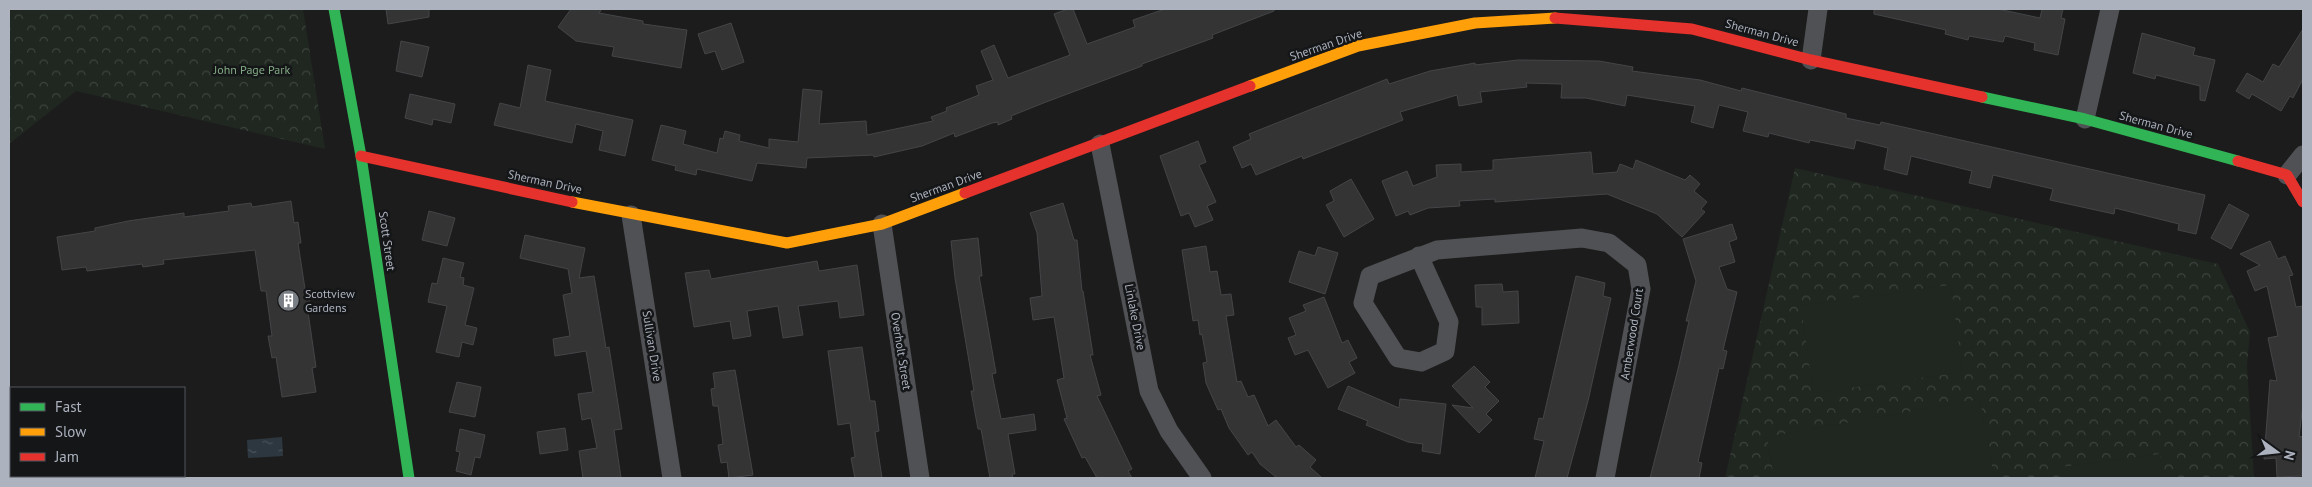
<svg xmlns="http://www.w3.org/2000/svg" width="2312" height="487" font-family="'PT Sans',sans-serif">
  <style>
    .park { fill: url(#park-crowns) }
    .pitch { fill: #1f2720 }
    .water { fill: url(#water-ripples) }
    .building { fill: #343434; stroke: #444548 }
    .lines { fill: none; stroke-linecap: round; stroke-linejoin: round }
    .street { stroke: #505155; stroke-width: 19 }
    .fast { stroke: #30b455; stroke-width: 11 }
    .slow { stroke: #ff9f0a; stroke-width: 11 }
    .jam { stroke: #e5322d; stroke-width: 11 }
    .labels { text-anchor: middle; stroke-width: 5; stroke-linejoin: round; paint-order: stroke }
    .street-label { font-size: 12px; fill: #acb2be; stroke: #151618 }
    .park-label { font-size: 12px; fill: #82aa84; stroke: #151618 }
    .poi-label { font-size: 12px; fill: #acb2be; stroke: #151618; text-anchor: start }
  </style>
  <defs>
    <pattern id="park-crowns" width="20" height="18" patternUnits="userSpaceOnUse" patternTransform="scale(1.25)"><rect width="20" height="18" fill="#1f2720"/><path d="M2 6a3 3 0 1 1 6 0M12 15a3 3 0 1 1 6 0" fill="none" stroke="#3d443f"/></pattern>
    <pattern id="water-ripples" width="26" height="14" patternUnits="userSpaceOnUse" patternTransform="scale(1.25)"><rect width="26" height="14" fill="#2d373f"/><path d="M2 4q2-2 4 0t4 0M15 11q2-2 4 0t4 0" fill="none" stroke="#495259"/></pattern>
  </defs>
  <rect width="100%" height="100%" fill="#1c1c1c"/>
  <path class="park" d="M9,9h294l22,140 -249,-58 -67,53z
    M1795,168l423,96 32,68 -3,34 7,112h-529z"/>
  <path class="pitch" d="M1951,285l11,87 -149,21 -12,-88z
    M1980,399l14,79h-220l-7,-41z
    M2160,454l3,24h-100l-2,-11z"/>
  <path class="water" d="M282,437l1,19 -35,2 -1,-18z"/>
  <path class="building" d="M386,9h43v8l-41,7z
    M571,9h31l-3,4 44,8v3l44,6 -6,38 -69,-12 2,-9 -38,-6 -18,-14z
    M1068,9h5l14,35 48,-17 -2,-7 32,-11h109v2l-62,24 1,3 -71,26v2l-96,36 -35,14 1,3 -14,6v-3l-6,1 -37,14 -1,-4 -32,13 -48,11 -1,-2 -66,3 -1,10 -49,-5 -5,18 -55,-12 -1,6 -21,-5 1,-4 -24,-6 9,-35 25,6 -3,13 34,9 3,-15 3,1 2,-8 15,4 -1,6 30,7v-9l29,3 5,-53 19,2 -3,33 47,-3 1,14 66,-14 -2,-4 16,-6 -1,-3 33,-13 -3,-9 17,-6 -12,-29 13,-6 14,33 62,-23 -16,-41z
    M1874,9h124l42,9 2,-9h21l-2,9 4,1 -7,36 -24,-5 1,-7 -30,-7 -2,6 -34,-6 -1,4 -23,-6 1,-4 -72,-16z
    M731,23l13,39 -22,8 -7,-19 -10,3 -7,-20z
    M2303,29v50l-10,19 -3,-2 -9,15 -29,-17 -3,5 -13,-8 11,-18 16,9 10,-18 6,3z
    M2142,33l53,15 -2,7 22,5 -10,41 -5,-1v-14l-44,-11 -1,4 -22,-6z
    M401,41l28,6 -7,30 -26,-6z
    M1518,60l81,1 34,6 -1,4 68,9 41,11 1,-3 104,26v4l34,7 1,-3 324,73 -9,39 -18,-4 1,-6 -64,-16 -1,6 -64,-14 3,-11 -60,-14 -3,13 -21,-5 3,-12 -61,-15 -4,19 -23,-6 4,-21 -32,-8 -2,9 -44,-9 -1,3 -40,-10 -1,4 -25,-6 5,-19 -29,-7 -6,23 -22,-6 4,-16 -68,-11 -2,11 -39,-8h-25l1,-14 -36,-1 1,4 -47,5 2,10 -23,4 -2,-11 -57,17 3,8 -100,39 -1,-3 -46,19 -5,-11 -9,4 -9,-21 18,-8 -2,-5 138,-55 2,5 41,-13 45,-8v2z
    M528,65l23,5 -6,31 88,19 -8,36 -26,-6 4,-19 -27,-7 -4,19 -78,-18 6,-22 20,5z
    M410,94l45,10 -4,19 -18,-4 -1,6 -27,-7z
    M1198,141l8,21 -7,3 17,37 -9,4 6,14 -18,7 -6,-14 -8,3 -21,-60z
    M1591,152l2,22 24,-2 3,-8 13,5 3,-9 49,20 5,-5 10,9 -6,7 13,11 -6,7 4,3 -23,25 -25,-23 -50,-20 -112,8v-3l-36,2 1,5 -32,2 -18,7 -2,-4 -12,5 -14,-35 25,-10 6,15 24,-9 -1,-12 25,-1v8l32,-2v-10z
    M1351,179l23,40 -30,18 -18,-32 8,-4 -4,-10z
    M291,201l3,22 4,-1 3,21h-3l7,46h3l3,22 -3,1 8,55 -4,1 4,24 -34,5 -6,-40 -4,1 -4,-22h4l-6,-45h-5l-6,-41 -92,10 1,4 -21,3 -1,-3 -55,7 -1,-4 -24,3 -5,-33 38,-6v-3l33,-7 56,-8v4l45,-6 -1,-5 23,-3 1,4z
    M1063,203l11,37h3l5,51h1l10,64h-3l11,40 -4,1 35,73 -4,2 4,7h-35l-12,-21 -3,1 -18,-39 3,-1 -10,-38 7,-2 -10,-61 -21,3 -3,-22 12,-2 -5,-63 -7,-20z
    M2229,204l20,11 -18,34 -20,-11z
    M429,211l26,7 -8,28 -25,-6z
    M1732,224l5,15 -8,3 6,20 -16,5 8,22 10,3 -14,58 4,1 -4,18 -4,-1 -21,94 4,1 -3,15h-49l28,-109 11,-48h-3l10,-40 -13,-42z
    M525,235l60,13 -6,30 15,-2 12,72 3,-1 13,82 -8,1 7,48h-38l-4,-27 18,-3 -6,-30 -9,2 -4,-26 15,-2 -7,-41 -31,5 -2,-17 17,-3 -7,-41 9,-2 -4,-24 -48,-11z
    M978,238l4,38h-3l17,97 -4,1 9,45 33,-5 2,16 -28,4 7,40h-3l1,4h-23l-9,-49h-3l-7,-38h3l-19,-113 -4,-37z
    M2270,241l8,18 7,-3 8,19 -4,1 7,31 7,-1v98l-4,33 4,-1 -1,40 -25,1 -1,-19 -12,1 6,-79 7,1 -9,-43 10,-2 -11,-50 -12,5 -8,-20 13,-6 -20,-11z
    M1206,246l4,26 7,-1 4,24 10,-1 3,21 -8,1 11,66 4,-1 7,16 6,-2 14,31 8,-6 20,27 3,-2 17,15 -6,7 12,11h-45l-17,-14 -8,-12 -4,3 -19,-27 -8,-19 -3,1 -12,-27 -3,-20 4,-1 -5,-28 -2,1 -2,-15 -5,1 -11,-71z
    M1318,247l20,6 -13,41 -36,-12 10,-31 16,5z
    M443,258l21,5 -4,14 4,1 -1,7 11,3 -9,37 12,3 -4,17 -11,-3 -3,15 -23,-5 11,-46 -19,-4 4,-19 5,1z
    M817,261l2,10 38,-6 7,50 -24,3 -2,-17 -40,5 5,29 -20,3 -5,-32 -31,5 4,25 -18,3 -3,-18 -36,6 -9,-54 24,-3 2,9z
    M1576,276l29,7 -2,13 8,2 -23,103 -21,77h-32l9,-37 -10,-2 5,-21 4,1z
    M1502,284l1,8 15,-1 1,32 -37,2v-18h-6l-1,-22z
    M1324,297l18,46 6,-3 9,18 -8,4 6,11 -27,15 -20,-38 -13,5 -7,-17 8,-3 -7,-17 17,-7 -3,-6z
    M862,347l8,54h5l4,30 -4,1 7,46h-27l-4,-20 4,-1 -5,-34 -12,2 -10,-74z
    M1474,366l16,16 -5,5 14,14 -13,13 6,6 -13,13 -27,-28 21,3 -21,-22z
    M735,370l18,105 -24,3 -2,-16 -6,1 -3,-18 5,-1 -5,-38h-5l-2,-17 4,-1 -2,-15z
    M457,382l24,5 -6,30 -26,-5z
    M1348,386l51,22 1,-9 46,5 -6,50 -18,-3 1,-7 -15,-2 -42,-17 2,-4 -30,-12z
    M565,428l3,22 -28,4 -3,-22z
    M460,429l25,6 -5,23 -5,-1 -4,18 -15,-4 4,-19 -4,-1z"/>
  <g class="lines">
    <path class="street" d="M1811,60l7,-51
      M2085,119l25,-110
      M1100,144l49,247 20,40 33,47
      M2287,175l16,-20
      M631,215l41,263
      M882,224l38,254
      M1419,256l30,66 -4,29 -24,11 -23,-4 -35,-55 7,-27 67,-26 145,-12 27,5 28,22 4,24 -36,189"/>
    <path class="fast" d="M334,9l27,147 48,322
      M1982,97l103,22 153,42"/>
    <path class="slow" d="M1250,86l108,-40 117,-23 80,-5
      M572,202l215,41 95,-19 83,-31"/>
    <path class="jam" d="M1555,18l137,11 119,31 171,37
      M361,156l211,46
      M2238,161l49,14 16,27
      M965,193l285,-107"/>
  </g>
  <defs>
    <symbol id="building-disc" viewBox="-11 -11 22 22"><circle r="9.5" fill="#7a7e85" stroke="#151618"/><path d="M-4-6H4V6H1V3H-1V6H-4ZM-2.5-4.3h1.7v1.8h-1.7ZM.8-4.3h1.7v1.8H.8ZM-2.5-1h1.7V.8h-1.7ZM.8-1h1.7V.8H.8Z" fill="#fff"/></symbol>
  </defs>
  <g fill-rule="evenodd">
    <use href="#building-disc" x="276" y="288" width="25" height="25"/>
  </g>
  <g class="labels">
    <g class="street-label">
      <text transform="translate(1762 33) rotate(15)" y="4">Sherman Drive</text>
      <text transform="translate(1326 45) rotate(-19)" y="4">Sherman Drive</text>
      <text transform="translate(2156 125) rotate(15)" y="4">Sherman Drive</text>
      <text transform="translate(545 182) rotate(12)" y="4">Sherman Drive</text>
      <text transform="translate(946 186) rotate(-20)" y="4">Sherman Drive</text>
      <text transform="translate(387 241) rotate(82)" y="4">Scott Street</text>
      <text transform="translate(1135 317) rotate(79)" y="4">Linlake Drive</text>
      <text transform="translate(1632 334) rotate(-81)" y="4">Amberwood Court</text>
      <text transform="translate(652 346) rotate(81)" y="4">Sullivan Drive</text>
      <text transform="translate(901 351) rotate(81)" y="4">Overholt Street</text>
    </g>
    <g class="park-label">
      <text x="252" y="74">John Page Park</text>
    </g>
    <g class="poi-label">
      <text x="305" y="298">Scottview<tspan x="305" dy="14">Gardens</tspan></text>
    </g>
  </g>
  <rect width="2312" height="487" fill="none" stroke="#acb2be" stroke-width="20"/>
  <rect x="10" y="387" width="175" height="90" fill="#151618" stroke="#51545a"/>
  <rect x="20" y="403" width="25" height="8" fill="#30b455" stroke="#51545a"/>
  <text x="55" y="412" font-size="15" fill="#acb2be">Fast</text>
  <rect x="20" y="428" width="25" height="8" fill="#ff9f0a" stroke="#51545a"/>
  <text x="55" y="437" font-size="15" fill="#acb2be">Slow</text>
  <rect x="20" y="453" width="25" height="8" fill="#e5322d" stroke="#51545a"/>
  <text x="55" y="462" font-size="15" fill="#acb2be">Jam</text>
  <g transform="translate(2277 452) rotate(105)" stroke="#151618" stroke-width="4" paint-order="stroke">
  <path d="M0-4L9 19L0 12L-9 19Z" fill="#acb2be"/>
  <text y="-8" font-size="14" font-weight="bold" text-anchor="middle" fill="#acb2be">N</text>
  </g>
</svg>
